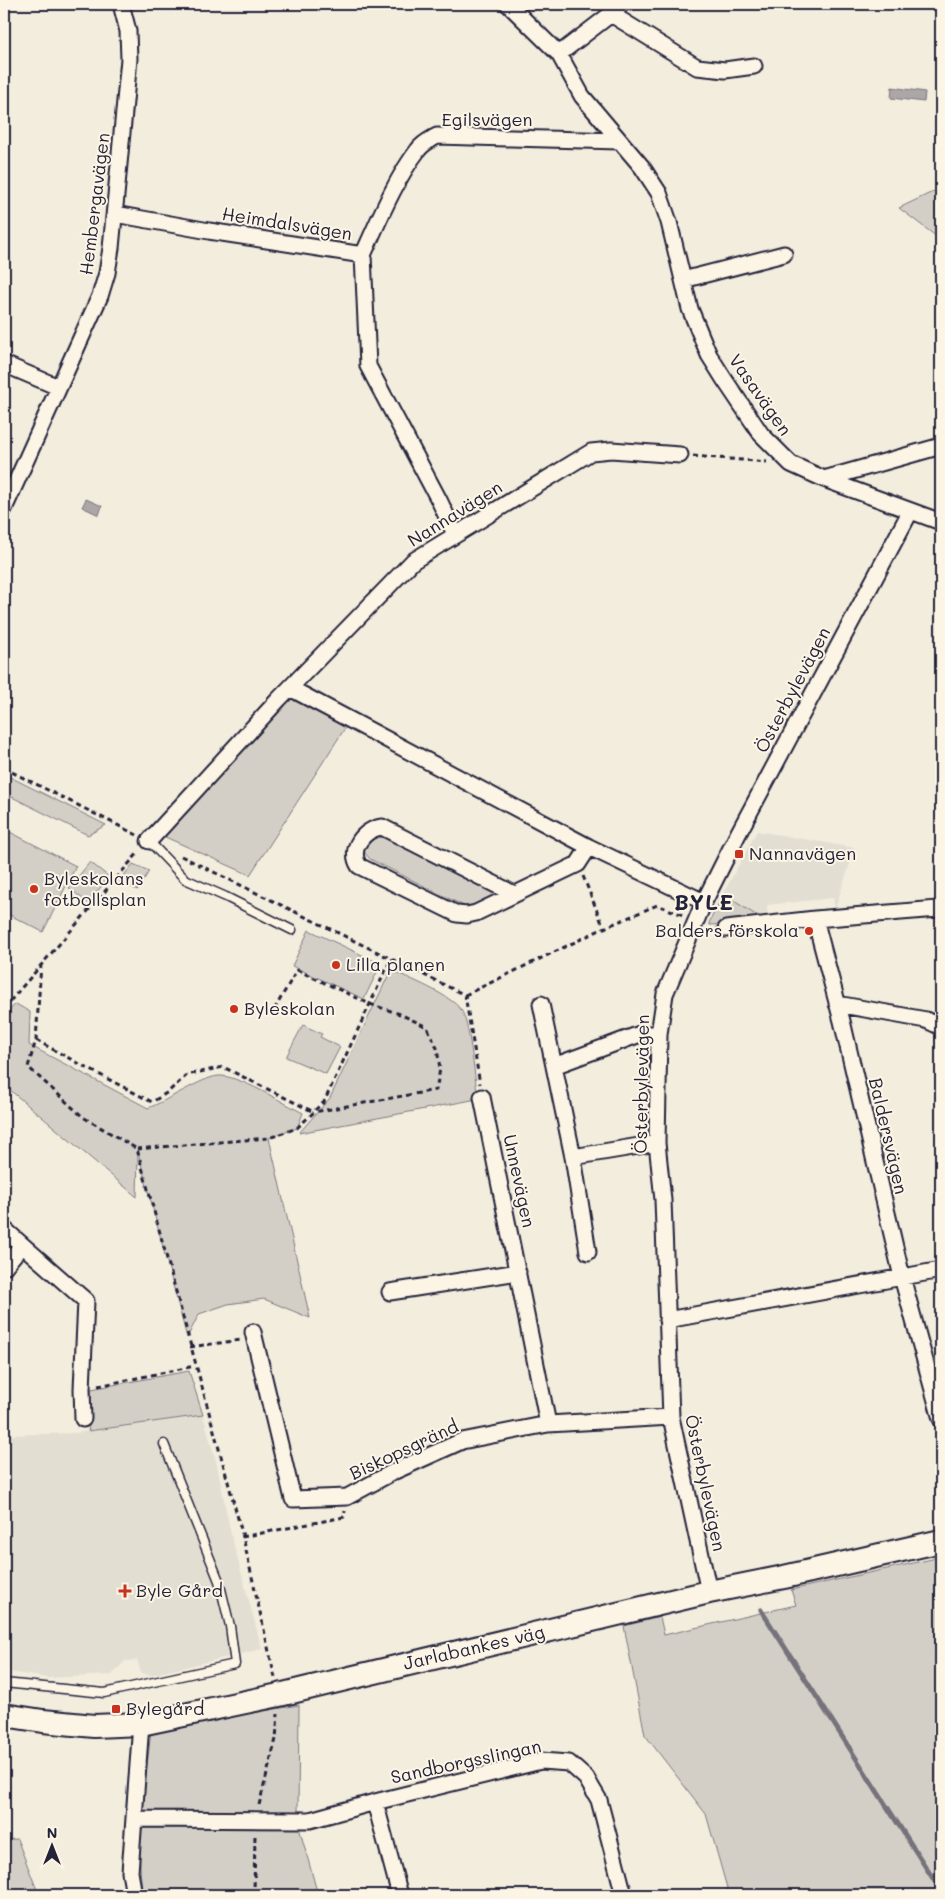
<svg xmlns="http://www.w3.org/2000/svg" width="945" height="1899" font-family="Mali,sans-serif">
  <style>
    .built { fill: #e3ded2 }
    .green { fill: #d4cfc6; stroke: #7b7880 }
    .water { fill: #aca7a6; stroke: #75727b }
    .lines { fill: none; stroke-linecap: round; stroke-linejoin: round }
    .stream { stroke: #75727b; stroke-width: 5 }
    .service-casing { stroke: #22223b; stroke-width: 11 }
    .minor-casing { stroke: #22223b; stroke-width: 19 }
    .secondary-casing { stroke: #22223b; stroke-width: 26 }
    .path { stroke: #22223b; stroke-width: 3; stroke-dasharray: 5 4; stroke-linecap: butt }
    .service { stroke: #fcf5e5; stroke-width: 8 }
    .minor { stroke: #fcf5e5; stroke-width: 15 }
    .secondary { stroke: #fcf5e5; stroke-width: 22 }
    .poi-dot { fill: #c8321e; stroke: #fcf5e5; stroke-width: 2 }
    .labels { text-anchor: middle; stroke-width: 4; stroke-linejoin: round; paint-order: stroke }
    .street-label { font-size: 18px; fill: #22223b; stroke: #fcf5e5 }
    .poi-label { font-size: 18px; fill: #22223b; stroke: #fcf5e5; text-anchor: start }
    .district-label { font-size: 22px; font-weight: bold; letter-spacing: 1px; fill: #22223b; stroke: #fcf5e5 }
  </style>
  <rect width="100%" height="100%" fill="#f3edde"/>
  <filter id="ink" filterUnits="userSpaceOnUse"><feTurbulence type="fractalNoise" baseFrequency=".02" numOctaves="2"/><feDisplacementMap in="SourceGraphic" scale="10" xChannelSelector="R" yChannelSelector="G"/><feConvolveMatrix kernelMatrix="1 2 1 2 8 2 1 2 1" color-interpolation-filters="sRGB"/></filter>
  <g filter="url(#ink)">
    <path class="built" d="M757,831l98,17 -20,61 -2,-11 -66,7 1,11 -9,1 -36,-23z
      M203,1415l14,50 14,69 31,115 -111,26 -10,-2 -4,-13 -12,1 -13,14 -64,3 -44,-7v-236l71,-2z"/>
    <path class="green" d="M941,188v52l-42,-32z
      M290,696l57,29 -97,150 -87,-39z
      M4,774l102,51 -18,10 -84,-42z
      M374,828l124,59 2,14 -32,7 -98,-49 -6,-7 -2,-8z
      M4,829l72,37 -33,66 -39,-20z
      M90,862l19,15 -21,26 -19,-15z
      M133,864l16,7 -11,19 -19,-8z
      M723,894l36,23 -28,7 -21,1 -1,-2z
      M309,930l72,34 -17,35 -72,-33z
      M391,970c17,8 60,25 70,40 8,10 14,67 16,83l-5,7 -173,33 31,-35z
      M16,1004l14,8 -1,33 119,63c19,-7 53,-30 70,-32 19,-2 67,28 85,37l-6,15 -28,10 41,180 -46,-19 -36,5 -29,10 -12,24 -49,-186 -1,45 -133,-112v-70z
      M303,1025l19,9 -2,3 20,10 -14,27 -40,-17z
      M189,1371l14,44 -115,16 3,-18v-24z
      M941,1557v338h-212l-23,-81 -61,-79 -21,-109 36,-9 4,18 132,-30 -5,-15z
      M299,1705l-1,107 2,19 18,64h-175c-9,-50 3,-114 8,-165z
      M17,1839l22,56h-35v-55z"/>
    <path class="water" d="M892,87l33,5 -1,10 -33,-4z
      M86,499l16,7 -3,9 -17,-8z"/>
    <g class="lines">
      <path class="stream" d="M761,1610l180,281"/>
      <defs>
        <path id="service" d="M149,841l36,38 41,18 66,33
          M4,1683l100,10 131,-29 -5,-38 -11,-45 -55,-137"/>
        <path id="minor" d="M508,4l51,50 23,42 60,71 17,26 10,29 21,87 19,46 15,24 37,55 30,30 33,15 117,43
          M611,14l86,53 28,3 29,-4
          M559,54l52,-40 11,-10
          M115,214l94,17 154,24 5,111 71,134 16,34
          M363,255c15,-33 33,-77 55,-105 5,-7 12,-10 19,-14l182,5
          M683,280l101,-26
          M4,364l54,23
          M824,479l117,-33
          M4,509l96,-213 7,-23 4,-25 18,-189 -1,-28 -7,-27
          M290,688l299,159 115,55
          M149,841l130,-142 134,-138 178,-109 20,-2 69,5
          M514,894l-132,-67c-18,2 -34,22 -23,39l98,48 10,1 9,-2 102,-49 11,-17
          M938,909l-123,10 27,102 60,256 39,142
          M726,929l89,-10
          M541,1004l32,153
          M837,1004l89,16 15,7
          M554,1066l86,-32h19
          M482,1097l66,327
          M4,1229l82,72 -4,88 1,30
          M588,1252l-15,-95 84,-14
          M4,1267l18,-22
          M390,1292l128,-20
          M667,1320l274,-50
          M253,1332l40,167 54,-2 48,-26 67,-30 86,-17 123,-7
          M709,1592l-38,-175 -8,-217 -6,-57 2,-109 6,-40 39,-92 34,-68 172,-322
          M375,1802l25,93
          M134,1819l176,1 65,-18 166,-41 28,2 17,15 13,22 25,95
          M134,1895l-4,-23 11,-148"/>
        <path id="secondary" d="M4,1715l39,6 51,5 47,-2 138,-29 430,-103 75,-15 157,-36"/>
      </defs>
      <use href="#service" class="service-casing"/>
      <use href="#minor" class="minor-casing"/>
      <use href="#secondary" class="secondary-casing"/>
      <path class="path" d="M693,456l74,6
        M4,768l133,67
        M181,856l284,139 15,89
        M583,876l21,52
        M41,964l-5,76 -8,27 55,50 54,32 105,384 33,145
        M465,995l139,-67 53,-23 26,10
        M4,1008l135,-156
        M36,1040l49,27 67,35 16,-10 19,-17 36,-8 91,45
        M315,1110l9,-8 67,-143
        M137,1149l132,-11 28,-10 17,-16 122,-22 4,-21 -3,-21 -10,-21 -27,-13 -30,-10 -73,-34 -23,40
        M190,1347l51,-7
        M98,1386l97,-20
        M242,1537l102,-20 1,-6
        M259,1805l17,-66 2,-25
        M254,1895l1,-62"/>
      <use href="#service" class="service"/>
      <use href="#minor" class="minor"/>
      <use href="#secondary" class="secondary"/>
    </g>
  </g>
  <g class="poi-dot">
    <rect x="734" y="849" width="10" height="10" rx="2.5"/>
    <circle cx="34" cy="889" r="5"/>
    <circle cx="809" cy="931" r="5"/>
    <circle cx="336" cy="965" r="5"/>
    <circle cx="234" cy="1009" r="5"/>
    <path d="M122.5 1583.5h5v5h5v5h-5v5h-5v-5h-5v-5h5z"/>
    <rect x="111" y="1704" width="10" height="10" rx="2.5"/>
  </g>
  <g class="labels">
    <g class="street-label">
      <text x="487" y="126">Egilsvägen</text>
      <text transform="translate(95 204) rotate(-83)" y="6">Hembergavägen</text>
      <text transform="translate(287 224) rotate(9)" y="6">Heimdalsvägen</text>
      <text transform="translate(760 395) rotate(55)" y="6">Vasavägen</text>
      <text transform="translate(455 514) rotate(-32)" y="6">Nannavägen</text>
      <text transform="translate(793 690) rotate(-62)" y="6">Österbylevägen</text>
      <text transform="translate(642 1084) rotate(-89)" y="6">Österbylevägen</text>
      <text transform="translate(888 1136) rotate(77)" y="6">Baldersvägen</text>
      <text transform="translate(519 1181) rotate(78)" y="6">Unnevägen</text>
      <text transform="translate(404 1450) rotate(-25)" y="6">Biskopsgränd</text>
      <text transform="translate(705 1483) rotate(78)" y="6">Österbylevägen</text>
      <text transform="translate(474 1648) rotate(-13)" y="6">Jarlabankes väg</text>
      <text transform="translate(466 1762) rotate(-12)" y="6">Sandborgsslingan</text>
    </g>
    <g class="poi-label">
      <text x="749" y="860">Nannavägen</text>
      <text x="44" y="885">Byleskolans<tspan x="44" dy="21">fotbollsplan</tspan></text>
      <text x="799" y="937" text-anchor="end">Balders förskola</text>
      <text x="346" y="971">Lilla planen</text>
      <text x="244" y="1015">Byleskolan</text>
      <text x="136" y="1597">Byle Gård</text>
      <text x="126" y="1715">Bylegård</text>
    </g>
    <g class="district-label">
      <text x="704" y="910">BYLE</text>
    </g>
  </g>
  <rect width="945" height="1899" fill="none" stroke="#fcf5e5" stroke-width="20"/>
  <rect x="10" y="10" width="925" height="1879" fill="none" stroke="#22223b" stroke-width="2" filter="url(#ink)"/>
  <g transform="translate(52 1846)" stroke="#fcf5e5" stroke-width="4" paint-order="stroke">
  <path d="M0-4L9 19L0 12L-9 19Z" fill="#22223b"/>
  <text y="-8" font-size="14" font-weight="bold" text-anchor="middle" fill="#22223b">N</text>
  </g>
</svg>
